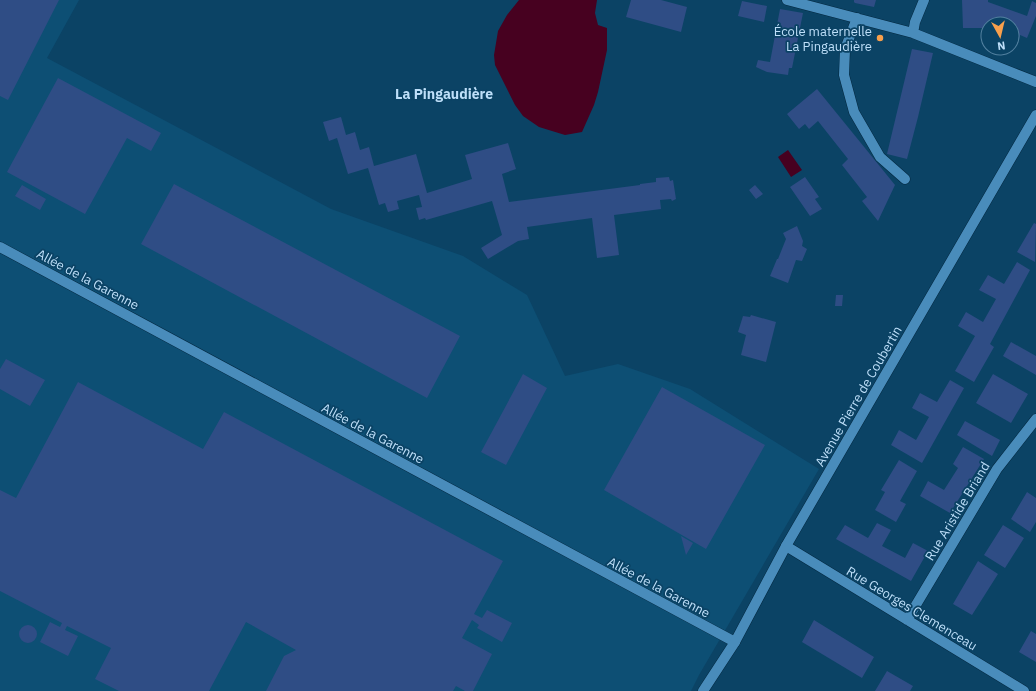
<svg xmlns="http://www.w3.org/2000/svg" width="1036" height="691" font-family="'IBM Plex Sans',sans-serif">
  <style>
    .built { fill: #0d4f74 }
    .water { fill: #470120 }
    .building { fill: #2f4d85 }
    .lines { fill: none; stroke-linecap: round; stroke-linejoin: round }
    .minor-casing { stroke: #032840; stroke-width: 11 }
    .tertiary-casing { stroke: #032840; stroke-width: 11 }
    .minor { stroke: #498cbb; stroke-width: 10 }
    .tertiary { stroke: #498cbb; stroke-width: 10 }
    .poi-dot { fill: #f8a04c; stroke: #0b4365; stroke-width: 1.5 }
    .labels { text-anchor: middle; stroke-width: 3.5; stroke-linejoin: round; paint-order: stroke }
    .poi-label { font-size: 13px; fill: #bedff9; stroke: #0b4365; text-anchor: end }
    .street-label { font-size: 13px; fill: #bedff9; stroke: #0b4365 }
    .neighbourhood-label { font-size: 14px; font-weight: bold; fill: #bedff9; stroke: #0b4365 }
  </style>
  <rect width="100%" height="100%" fill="#0b4365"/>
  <path class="built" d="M0,0h79l-32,58 284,151 132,47 64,39 38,81 53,-12 72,25 129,80 -120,206 -8,16h-691z"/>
  <path class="water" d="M519,0h78l-2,13 3,12 9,3v22l-9,42 -4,13 -12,27 -17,3 -26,-8 -16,-11 -8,-11 -20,-40 -1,-10 4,-24 9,-16z
    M788,150l14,20 -11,7 -13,-20z"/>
  <path class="building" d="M0,0h59l-51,100 -8,-4z
    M631,0h30l26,7 -6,25 -55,-15z
    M854,0h22l-2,7 -19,-4 -1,-1z
    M962,0h26v2l39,14 5,-15 4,2v13l-9,22 -7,-3 -1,4 -7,-2v-13h-24v4h-25z
    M742,1l25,5 -3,16 -26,-6z
    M780,9l23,4 -11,55h-3l-1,7 -21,-3 -11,-5 2,-7 12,2z
    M912,49l21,4 -15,64 -11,42 -20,-5z
    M58,78l103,55 -10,18 -24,-13 -42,76 -78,-42z
    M817,89l78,96 -17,36 -16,-20 5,-4 -25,-32 6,-6 -30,-38 -9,8 -4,-5 -6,5 -12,-15z
    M341,117l5,18 9,-3 5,18 9,-3 5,19 42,-12 11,39 45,-14 -7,-24 43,-12 8,26 -14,5 7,28 131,-17v-1l16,-2v-4l13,-1 1,4 3,-1 3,19 -4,2 -1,-2 -11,1 1,9 -47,6 5,40 -22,3 -5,-40 -65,9 2,12 -11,2 -30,18 -7,-11 21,-13 -10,-34 -66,19 -1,-2 -6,2 -3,-12 6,-1 -3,-12 -22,6 2,8 -11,3 -3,-9 -6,2 -11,-37 -20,6 -11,-36 -8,3 -6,-19z
    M805,177l14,20 -4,2 7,10 -12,7 -20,-29z
    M174,184l286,152 -33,62 -286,-154z
    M22,185l24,14 -6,11 -25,-14z
    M755,185l8,9 -7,5 -7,-9z
    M1034,223l2,1 -1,38 -18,-10z
    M797,226l6,15 -1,5 5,3 -5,12 -6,-1 -8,23 -18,-7 7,-17h1l8,-20 -3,-6z
    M1017,262l13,8 -40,74 4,3 -20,35 -19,-11 20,-35 -17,-10 8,-14 17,10 13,-23 -17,-9 9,-15 16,9z
    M836,295h7l-1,11h-7z
    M751,315l25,7 -10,40 -25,-7 5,-20 -8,-3 5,-16 7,1z
    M1011,342l25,14v19l-33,-19z
    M6,359l39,21 -15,26 -30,-17v-20z
    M523,374l24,14 -41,77 -25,-13z
    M993,374l35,20 -17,29 -35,-20z
    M950,380l14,8 -42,75 -31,-18 8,-15 17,10 13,-23 -17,-9 8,-15 17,9z
    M78,382l125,67 21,-37 279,149 -29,53 8,4 5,-8 25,13 -10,19 -25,-14 2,-3 -7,-5 -10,18 30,16 -19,37h-8l-9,-5 -3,5h-187l18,-35 12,-6 -50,-28 -37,69h-90l-24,-12 16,-31 -44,-22 -2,4 13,6 -10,20 -28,-14 10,-20 10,5 2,-4 -62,-32v-101l16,8z
    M662,387l103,58 -59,104 -102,-59z
    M965,421l35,19 -8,16 -35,-21z
    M963,447l21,12 -34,54 -30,-17 8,-15 16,9 14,-22 -5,-4z
    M899,460l18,11 -17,30 6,3 -10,18 -21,-12 10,-18 -4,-2z
    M1027,492l9,6v24l-6,10 -19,-13z
    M877,523l14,7 -9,16 23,12 8,-15 15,8 -17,30 -75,-42 9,-14 23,13z
    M1003,525l21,13 -19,30 -21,-13z
    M681,536l12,7 -7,12z
    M978,561l20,13 -26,41 -19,-11z
    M814,620l60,37 -12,21 -60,-36z
    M19 634a9 9 0 1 1 18 0a9 9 0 1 1-18 0Z
    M1031,631l5,3v28l-17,-10z
    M887,671l26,15 -3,5h-35z"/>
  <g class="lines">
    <defs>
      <path id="minor" d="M787,0l126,33 123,49
        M857,18l-12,31 -1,26 10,37 26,45 25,22
        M913,33l2,-11 9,-22
        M0,247l735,395
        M786,546l238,145
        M907,620l90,-151 39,-50"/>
      <path id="tertiary" d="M703,691l32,-49 51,-96 250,-431"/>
    </defs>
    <use href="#minor" class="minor-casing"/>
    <use href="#tertiary" class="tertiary-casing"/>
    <use href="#minor" class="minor"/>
    <use href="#tertiary" class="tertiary"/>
  </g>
  <circle class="poi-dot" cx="880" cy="38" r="4"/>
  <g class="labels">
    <g class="poi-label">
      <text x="872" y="36">École maternelle<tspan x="872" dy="15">La Pingaudière</tspan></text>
    </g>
    <g class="street-label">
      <text transform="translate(88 279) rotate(28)" y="5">Allée de la Garenne</text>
      <text transform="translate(858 396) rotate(-60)" y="5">Avenue Pierre de Coubertin</text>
      <text transform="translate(373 433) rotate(28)" y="5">Allée de la Garenne</text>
      <text transform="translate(957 511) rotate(-59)" y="5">Rue Aristide Briand</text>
      <text transform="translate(659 587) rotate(28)" y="5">Allée de la Garenne</text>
      <text transform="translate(912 608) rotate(31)" y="5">Rue Georges Clemenceau</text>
    </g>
    <g class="neighbourhood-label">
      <text x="444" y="99">La Pingaudière</text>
    </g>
  </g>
  <g transform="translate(1000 36) rotate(172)"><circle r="19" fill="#0b4365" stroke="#5381a0"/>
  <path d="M0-3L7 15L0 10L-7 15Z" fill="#f8a04c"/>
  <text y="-6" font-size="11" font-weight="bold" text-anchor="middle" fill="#bedff9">N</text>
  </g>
</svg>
